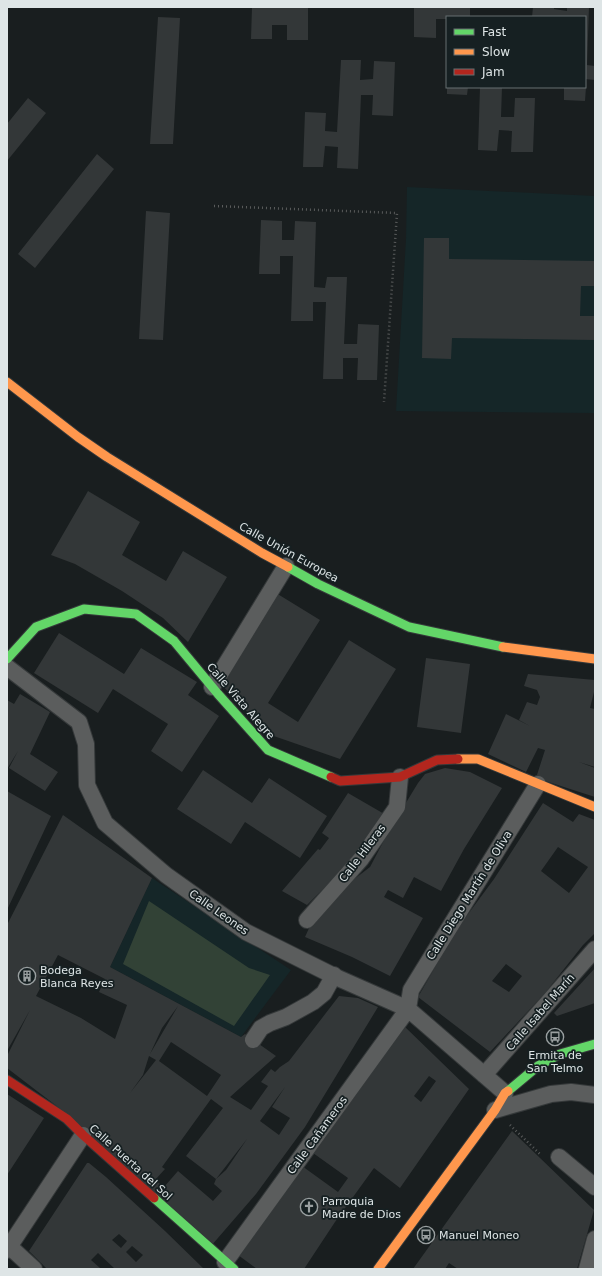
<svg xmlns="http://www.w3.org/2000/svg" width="602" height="1276" font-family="'DejaVu Sans',sans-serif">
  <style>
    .built { fill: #152628 }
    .green { fill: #324236 }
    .building { fill: #333738; fill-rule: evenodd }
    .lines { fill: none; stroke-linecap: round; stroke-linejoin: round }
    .street-casing { stroke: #35393a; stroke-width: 18 }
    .fast-casing { stroke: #35393a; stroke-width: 11 }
    .slow-casing { stroke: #35393a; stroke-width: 11 }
    .jam-casing { stroke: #35393a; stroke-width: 11 }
    .path { stroke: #5a5c5c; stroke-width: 2.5; stroke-dasharray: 1 3; stroke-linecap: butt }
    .street { stroke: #5b5d5d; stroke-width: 16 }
    .fast { stroke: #63d668; stroke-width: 9 }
    .slow { stroke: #ff974d; stroke-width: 9 }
    .jam { stroke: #b3261e; stroke-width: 9 }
    .labels { text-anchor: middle; stroke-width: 3.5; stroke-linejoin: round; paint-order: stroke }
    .street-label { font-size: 11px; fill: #dee5e6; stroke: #162022 }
    .poi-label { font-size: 11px; fill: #dee5e6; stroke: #162022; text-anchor: start }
  </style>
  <rect width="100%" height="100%" fill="#191e1f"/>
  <path class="built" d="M407,187l188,9v217l-199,-2 10,-172z
    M152,878l139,92 -50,67 -131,-70z"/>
  <path class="green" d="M149,901l100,67 21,7 -36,51 -111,-62z"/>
  <path class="building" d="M252,7h56v33h-21v-15h-15v14h-21z
    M414,7h56v10h-23v2h-11v19l-22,-1z
    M533,7h21v2l13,2v-4h22l-2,58 8,1v14l-10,-1v-62h-53z
    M158,17l22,1 -7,126h-23z
    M341,60h20l-1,20 13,-1 1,-18 21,1 -2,54 -21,-1 1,-20h-12l-3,74 -21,-1 1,-21 -13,-1 -2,21h-20l2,-55 21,1 -1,18 12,1z
    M447,87h21l-1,8 -20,-1z
    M480,87h22l-1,30h13l1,-19h20l-2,54h-22l1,-21 -13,-1 -2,21 -19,-1z
    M564,87h22l-1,14 -21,-1z
    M28,98l18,15 -39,48v-37z
    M97,154l17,15 -79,99 -17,-14z
    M146,211l24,2 -7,127 -24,-1z
    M261,220l21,1v19h12l1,-19 21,1 -2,65 11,1 2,-11h20l-3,67h13l1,-20 21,1 -2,55h-20l1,-22h-15v21h-20l3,-77h-13v19h-22l2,-65h-13v18h-21z
    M424,238h25v21l146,2v25h-14l-1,30h15v24l-143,-2 -1,21 -29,-1z
    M88,491l52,31 -18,33 44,26 17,-30 44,26 -39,65 -25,-24 -41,-27 -47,-27 -24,-9z
    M276,593l44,27 -52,83 30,19 51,-82 47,29 -56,90 -72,-25 -48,-51z
    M59,633l65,41 17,-26 56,34 -9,13 31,21 -37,56 -31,-21 17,-27 -55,-35 -15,24 -64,-40z
    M426,658l44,6 -9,69 -44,-6z
    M528,674l67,6v8l-5,20 5,1v58l-16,-5 16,6v29l-59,-19 9,-28 -7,-2 -12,24 -38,-18 18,-40 24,12 -11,-6 8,-18 10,3 3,-8 -3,-7 -13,-4z
    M20,694l30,18 -20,42 28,18 -13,19 -36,-23 9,-17 -11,18v-69l7,4z
    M445,768l25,4 32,16 -38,61 -23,42 -27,-14 -11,21 -15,-8 -4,7 39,21 -33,58 -38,-19 -47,-20 10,-22 33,-31 22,-17 20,-38 28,-46 7,-9z
    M203,770l49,33 17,-25 58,38 -27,42 -55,-36 -14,22 -54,-35z
    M7,791l44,25 -44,94z
    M348,793l38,22 -31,42 -48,48 -25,-14 36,-42 2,1 9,-12 -7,-5z
    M543,803l30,19 6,-8 16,6v113l-12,12 -38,48 -55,59 -72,-55 39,-68 37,-50zM558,847l30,20 -19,26 -28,-22zM506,964l16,12 -13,16 -17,-11z
    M63,815l89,63 -42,89 131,70 4,-3 31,22 -46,41 21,13 17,-24 -7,-4 10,-13 4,3 5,-5 9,-6 50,-65 19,2 20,9 -73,120 -49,67 -45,52 -144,-132 -60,-46v-12l23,-46 -23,41v-126zM58,955l47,24 -6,13 28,13 -12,34 -34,-21 -45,-22zM178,1006l-28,48 12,-26zM171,1042l50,33 -14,21 -48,-35zM149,1056l7,4 -26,33 13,-18zM285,1087l-13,20 18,11 -11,17 -19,-14zM211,1099l12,9 -37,48 30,23 -2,5 8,7 -9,10 -35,-30 -14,16 -9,-7 10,-11 -3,-2zM247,1139l-21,31 -10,9z
    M595,968v35l-38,13 -3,-3z
    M404,1026l65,63 -69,99 -26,-20 -39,54 -31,47h-47l-19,-14 64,-89 36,26 10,-14 -35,-25zM429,1076l7,5 -15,21 -7,-6z
    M7,1094l37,24 -37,57z
    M512,1131l82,79 -17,59h-119l-9,-6 -4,6h-32z
    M87,1163h2l17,14 59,54 39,38h-89l-17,-16 -7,7 9,8 -1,1h-52l-18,-18zM119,1234l8,7 -6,7 -9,-8zM132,1246l11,9 -7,7 -10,-10z"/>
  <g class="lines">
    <defs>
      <path id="street" d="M7,667l72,55 7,22 1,41 18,38 61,52 80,57 92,46 70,31 97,84
        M212,687l74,-121
        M307,920l54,-61 36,-52 3,-30
        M253,1040l8,-12 9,-5 16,-6 27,-15 11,-9 10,-18
        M484,1075l111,-126
        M495,1110l56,-16 20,-2 24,3
        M559,1157l36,30
        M10,1247l24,22
        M7,1250l76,-115
        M225,1262l183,-253 3,-19 127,-206
        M587,1269l8,-30"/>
      <path id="fast" d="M288,567l30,17 91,43 94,20
        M7,659l29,-32 48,-18 52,5 38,27 44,53 50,56 63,27
        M508,1091l30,-25 22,-12 35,-10
        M154,1198l80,71"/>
      <path id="slow" d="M7,382l71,55 29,20 155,96 26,14
        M503,647l92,12
        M458,759h20l117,48
        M378,1269l117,-159 10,-17 3,-2"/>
      <path id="jam" d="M331,777l9,4 60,-4 37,-17 21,-1
        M7,1080l60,39 16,16 71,63"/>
    </defs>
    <use href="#street" class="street-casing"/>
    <use href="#fast" class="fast-casing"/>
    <use href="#slow" class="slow-casing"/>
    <use href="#jam" class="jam-casing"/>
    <path class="path" d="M214,206l183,7 -13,189
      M510,1125l31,30"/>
    <use href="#street" class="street"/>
    <use href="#fast" class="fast"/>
    <use href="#slow" class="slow"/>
    <use href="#jam" class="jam"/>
  </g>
  <defs>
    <symbol id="building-ring" viewBox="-11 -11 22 22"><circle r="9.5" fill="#162022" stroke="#999fa0" stroke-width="1.5"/><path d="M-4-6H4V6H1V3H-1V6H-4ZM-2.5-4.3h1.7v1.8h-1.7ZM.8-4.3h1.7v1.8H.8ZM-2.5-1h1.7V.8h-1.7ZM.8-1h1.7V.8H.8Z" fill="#999fa0"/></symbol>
    <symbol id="bus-ring" viewBox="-11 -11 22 22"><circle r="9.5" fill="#162022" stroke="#999fa0" stroke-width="1.5"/><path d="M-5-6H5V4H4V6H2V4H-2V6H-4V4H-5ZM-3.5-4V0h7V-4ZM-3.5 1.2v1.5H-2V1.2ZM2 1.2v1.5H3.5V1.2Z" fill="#999fa0"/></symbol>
    <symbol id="church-ring" viewBox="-11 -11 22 22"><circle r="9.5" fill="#162022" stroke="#999fa0" stroke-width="1.5"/><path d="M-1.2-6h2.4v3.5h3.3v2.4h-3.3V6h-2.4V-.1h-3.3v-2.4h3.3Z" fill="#999fa0"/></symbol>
  </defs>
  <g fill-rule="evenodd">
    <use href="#building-ring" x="17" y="966" width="20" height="20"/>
    <use href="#bus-ring" x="545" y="1027" width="20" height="20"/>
    <use href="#church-ring" x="299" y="1197" width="20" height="20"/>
    <use href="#bus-ring" x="416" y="1225" width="20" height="20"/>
  </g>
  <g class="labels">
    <g class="street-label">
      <text transform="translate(289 552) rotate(29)" y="4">Calle Unión Europea</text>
      <text transform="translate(241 701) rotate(49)" y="4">Calle Vista Alegre</text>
      <text transform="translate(362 853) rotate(-53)" y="4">Calle Hileras</text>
      <text transform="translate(469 895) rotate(-58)" y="4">Calle Diego Martín de Oliva</text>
      <text transform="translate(219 912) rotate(35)" y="4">Calle Leones</text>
      <text transform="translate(540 1012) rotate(-49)" y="4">Calle Isabel Marín</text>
      <text transform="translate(317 1135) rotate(-54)" y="4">Calle Cañameros</text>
      <text transform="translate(131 1162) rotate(42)" y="4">Calle Puerta del Sol</text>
    </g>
    <g class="poi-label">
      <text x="40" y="974">Bodega<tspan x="40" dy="13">Blanca Reyes</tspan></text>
      <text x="555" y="1059" text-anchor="middle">Ermita de<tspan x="555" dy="13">San Telmo</tspan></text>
      <text x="322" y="1205">Parroquia<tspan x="322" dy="13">Madre de Dios</tspan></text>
      <text x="439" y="1239">Manuel Moneo</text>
    </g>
  </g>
  <rect width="602" height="1276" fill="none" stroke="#dee5e6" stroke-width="16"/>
  <rect x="446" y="16" width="140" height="72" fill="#162022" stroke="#666f70"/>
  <rect x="454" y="29" width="20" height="6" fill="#63d668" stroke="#666f70"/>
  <text x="482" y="36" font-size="12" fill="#dee5e6">Fast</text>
  <rect x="454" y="49" width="20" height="6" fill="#ff974d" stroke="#666f70"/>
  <text x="482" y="56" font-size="12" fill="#dee5e6">Slow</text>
  <rect x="454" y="69" width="20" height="6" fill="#b3261e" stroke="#666f70"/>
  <text x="482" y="76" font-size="12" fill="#dee5e6">Jam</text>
</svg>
